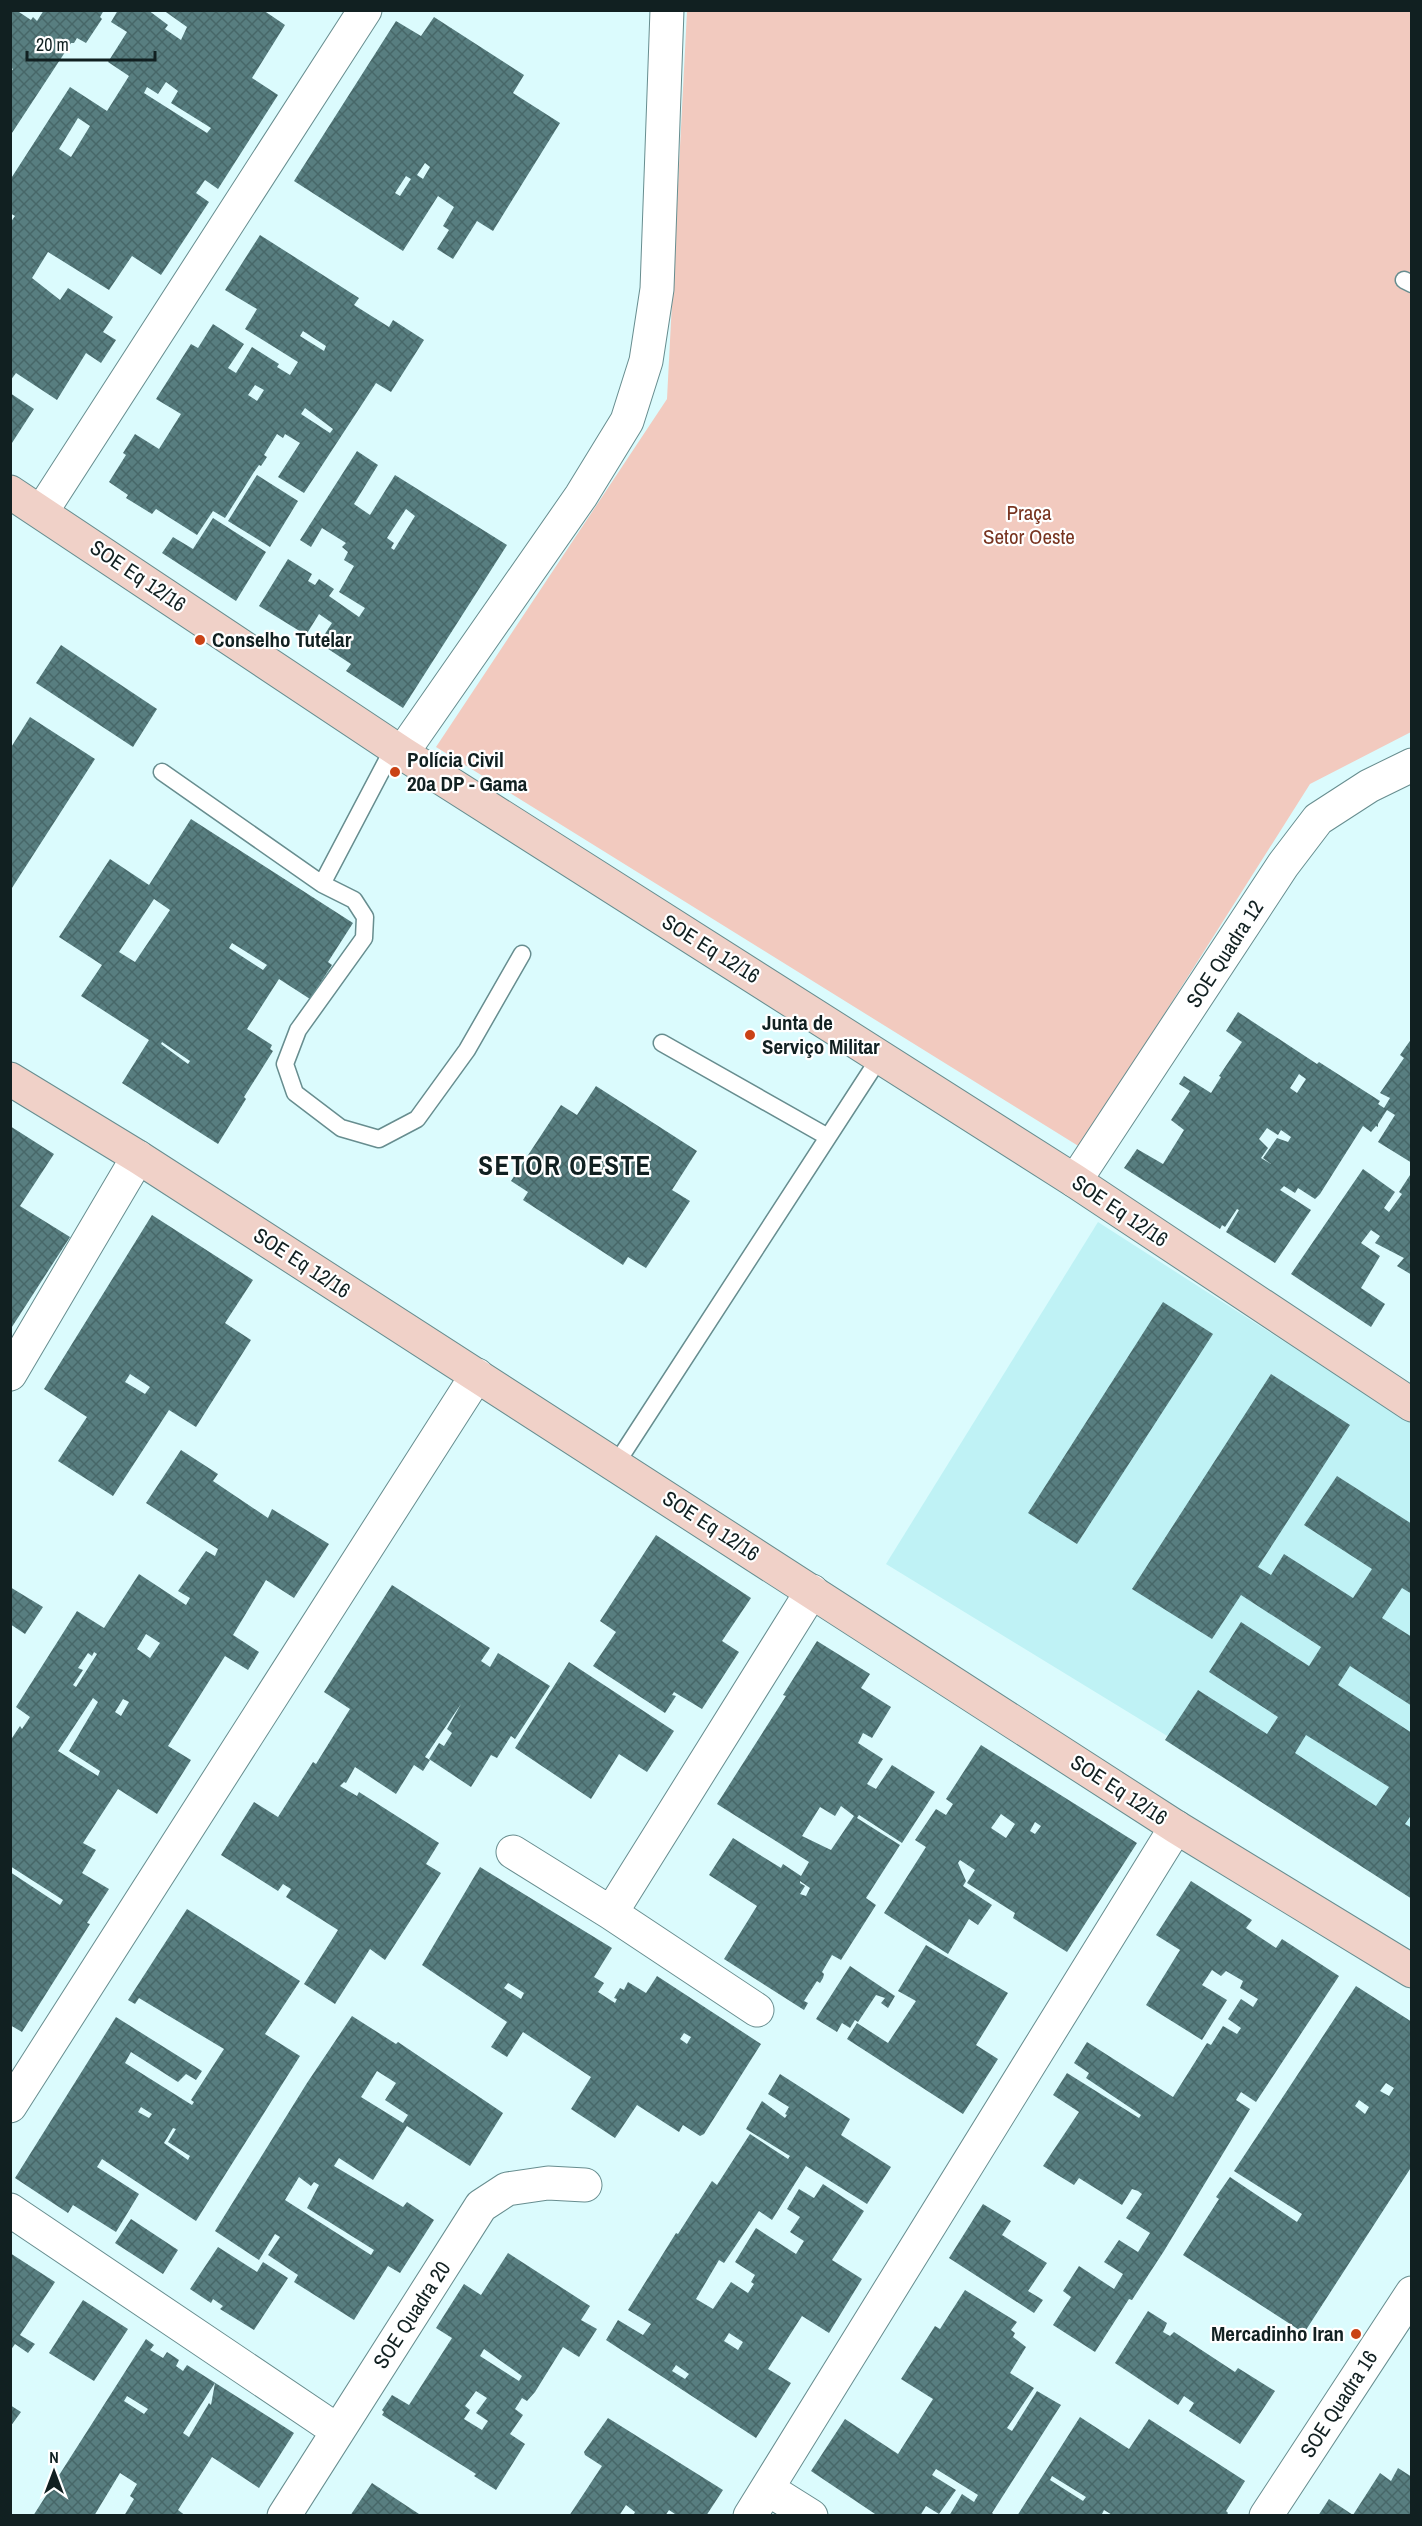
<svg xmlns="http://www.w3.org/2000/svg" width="1422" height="2526" font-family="'Archivo Narrow',sans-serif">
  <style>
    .built { fill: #bff2f5 }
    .park { fill: #f2cabf }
    .building { fill: url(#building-cross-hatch); fill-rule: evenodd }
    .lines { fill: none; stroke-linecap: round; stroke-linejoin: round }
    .lane-casing { stroke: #678d8f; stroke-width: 19 }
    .street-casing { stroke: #678d8f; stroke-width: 35 }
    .secondary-casing { stroke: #678d8f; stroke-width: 35 }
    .lane { stroke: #fff; stroke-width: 16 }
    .street { stroke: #fff; stroke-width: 33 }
    .secondary { stroke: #f0d1c8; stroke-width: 33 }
    .poi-dot { fill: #ca4215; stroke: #fff; stroke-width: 2 }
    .labels { text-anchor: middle; stroke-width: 4.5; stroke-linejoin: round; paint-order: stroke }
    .park-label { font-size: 21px; fill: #783420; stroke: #fff }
    .street-label { font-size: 21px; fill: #112021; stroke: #fff }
    .poi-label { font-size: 21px; font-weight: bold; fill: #112021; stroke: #fff; text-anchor: start }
    .district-label { font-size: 27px; font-weight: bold; letter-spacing: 1.5px; fill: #112021; stroke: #fff }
  </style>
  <defs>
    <pattern id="building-cross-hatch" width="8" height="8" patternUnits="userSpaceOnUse" patternTransform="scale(1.5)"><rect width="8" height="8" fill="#587e80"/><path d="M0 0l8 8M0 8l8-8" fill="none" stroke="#476768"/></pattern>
  </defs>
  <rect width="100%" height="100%" fill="#dbfbfd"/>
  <path class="built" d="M1098,1222l313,201v462l-525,-321z"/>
  <path class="park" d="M687,11h724v721l-101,52 -230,363 -644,-400 231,-348z"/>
  <path class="building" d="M10,10h6l15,10 2,-3 4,4 7,-11h60l-4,7 2,2 -16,24 -9,-5 -3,5h-3l-61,93v-63l3,-4 -3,-2z
    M118,10h30l20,15 -3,4 16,11 6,-13 -24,-17h100l22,15 -33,53 26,17 -60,94 -13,-9 -9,13 13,9 -48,73 -29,-19 -23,34 -61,-38 -16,26 28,22 8,-12 45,29 -10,15 13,8 -15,23 -15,-10 -29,47 -41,-27 -6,8v-158l5,-7 -5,-3v-33l60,-93 37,24 22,-35 -21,-14 19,-30 -16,-10zM166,82l12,9 -7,12 40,25 -4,5 -63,-40 3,-6 11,7zM78,118l12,8 -19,31 -12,-8z
    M434,17l90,58 -11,18 47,30 -67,108 -16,-10 -24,38 -16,-10 12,-19 -6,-4 11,-19 -16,-11 -35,55 -109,-70 102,-160 25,15zM425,163l5,4 -7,12 -6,-4zM406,176l5,3 -11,17 -5,-3z
    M260,235l99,63 -5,7 35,22 4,-7 31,20 -33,52 -15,-9 -72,110 -26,-16 22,-34 -15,-9 -2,4 -6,-4 -13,21 3,2 -6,9 -2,-1 -5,7 -29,46 -12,-7 -16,24 -41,-26 -4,5 -26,-16 2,-3 -19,-13 17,-27 -3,-2 12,-19 24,15 22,-35 -25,-15 35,-55 7,4 15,-24 31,20 -16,24 8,5 16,-26 27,17 -2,3 13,8 8,-13 -53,-33 12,-20 -32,-19zM303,331l23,15 -2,5 -24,-15zM255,385l9,5 -7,11 -9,-6zM305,408l28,21 -3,4 -29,-19z
    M10,393l24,16 -24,37z
    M357,451l21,14 -24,39 16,11 25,-40 112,70 -104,163 -57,-37 5,-7 -32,-21 13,-20 -13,-9 -13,21 -47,-29 29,-47 24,15 -4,7 7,4 4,-6 15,10 -5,7 30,21 6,-9 -26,-16 15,-26 -10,-6 4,-8 -6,-5 4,-4 -24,-15 -11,19 -11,-7zM406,509l9,7 -21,34 -3,-2 3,-5 -7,-5z
    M257,475l41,26 -28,46 -42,-26z
    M213,518l53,34 -30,49 -74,-48 11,-16 20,12z
    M61,645l96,64 -24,38 -97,-64z
    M30,717l65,42 -85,132v-142z
    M191,819l162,104 -25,39 4,3 -22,34 -31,-20 -32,50 25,16 -2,4 3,2 -29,46 2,2 -28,45 -96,-61 27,-43 -68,-44 21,-31 -43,-28 51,-78 39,26zM154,899l16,11 -35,52 -16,-10zM232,943l35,22 -4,5 -34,-22zM157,1041l4,3 1,-2 28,19 -2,3z
    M1238,1012l79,52 2,-2 61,39 -2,3 6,4 6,-10 -10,-5 24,-35 -4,-3 12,-17v125l-34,-21 17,-27 -8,-5 -9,14v3l-2,-1 -5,6 -8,-6 -43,68 -5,5 -17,-11 -3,5 -11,-7 -4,4 31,20 -36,53 -49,-31 13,-22 -2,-1 -12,18 -3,-2 -2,4 -96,-61 13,-19 26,15 21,-34 -13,-10 19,-29 -11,-7 5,-8 27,17 10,-16 -2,-1 23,-34 -16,-11zM1299,1074l7,5 -9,14 -7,-5zM1267,1128l11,7 3,-5 10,7 -3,5 -11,-4 -14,20 8,6 -10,-6 7,-10 -9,-9z
    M596,1086l101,65 -25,39 18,11 -44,67 -18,-11 -5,8 -100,-65 5,-8 -17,-11 50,-76 16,10z
    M10,1126l44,28 -34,52 50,31 -60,93z
    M1363,1169l32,23 -11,16 5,4 13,-18 -3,-2 13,-20v103l-15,-9 7,-8 -29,-15 5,-7 -9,-6 -10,13 19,13 -19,32 24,16 -14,23 -80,-53z
    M152,1215l101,65 -28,43 26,17 -55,87 -27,-17 -56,86 -55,-35 29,-44 -43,-28zM130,1374l20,13 -5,7 -20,-12z
    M1163,1302l50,32 -136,210 -49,-31z
    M1271,1374l79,51 -92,142 13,8 13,-21 69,44 19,-29 -68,-44 33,-49 75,48v70l-10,-6 -20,30 30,19v69l-62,-40 -12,19 74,48v81l-7,10 7,4v71l-247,-159 33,-50 69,44 11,-17 -69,-45 32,-50 68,44 12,-19 -80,-52 -29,44 -80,-50zM1306,1735l83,52 -13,19 -81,-53z
    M181,1450l37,24 -5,7 55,37 4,-9 57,35 -35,54 -28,-18 -33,55 26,17 -11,18 -23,-14 -57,90 23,14 -34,54 -39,-25 -35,54 13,7 -14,23 27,16 -22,34 3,1 -68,108 -12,-7v-153l50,33 3,-5 -53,-34v-125l10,-15 2,3 8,-12 -14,-10 61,-96 27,17 35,-54 47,31 4,-7 -12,-7 28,-40 9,5 3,-7 -72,-46zM146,1634l14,9 -10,15 -13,-9zM94,1652l3,2 -21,33 -3,-2 10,-15 -5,-2 10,-15 4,3zM93,1698l5,4 -29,49 31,20 -2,5 -40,-25zM123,1699l6,3 -8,14 -6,-4z
    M656,1535l95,63 -29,43 17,11 -37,57 -28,-17 -2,3 4,1 -11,17 -72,-47 23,-34 -16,-11z
    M392,1585l98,63 -9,13 9,6 8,-14 52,33 -35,53 -4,-3 -14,22 -6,-3 -20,32 -42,-28 10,-16 5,3 8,-13 -5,-4 14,-25 -36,53 5,3 -7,11 -9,-6 -18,29 -41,-27 -9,16 -2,-1 -4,4 17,10 2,-4 80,51 -13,21 15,9 -56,87 -15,-11 -35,55 -31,-20 34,-54 -52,-33 5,-8 -8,-5 -5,7 -57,-36 33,-53 24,15 35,-55 3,2 34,-55 -26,-17z
    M10,1587l33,20 -18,27 -15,-10z
    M817,1641l53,33 -9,14 30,19 -19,31 -9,-5 -5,10 25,16 -16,25 9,5 16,-24 43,27 -33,51 -43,-28 -2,3 43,27 -34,53 10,7 -35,55 -9,-5 -10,17 2,2 -1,4 -3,5 -3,-2 -13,20 4,2 -4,7 -80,-51 33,-53 -48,-31 24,-37 48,30 2,-4 18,12 8,-14 -92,-58 69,-108 -3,-1zM841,1806l13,10 -23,34 -29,-14 18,-29 15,9zM800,1881l10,7 -4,8 -6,-2 5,-8 -5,-3z
    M569,1662l105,69 -27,41 -28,-18 -28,45 -76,-51z
    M981,1745l156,98 -70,109 -54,-34 2,-5 -48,-30 8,-13 -15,-10 -2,3 8,18 -3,5 29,19 -14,20 -9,-6 -21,35 -64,-41 42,-66 -11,-7 21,-31 10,6 7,-11 -7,-5zM1001,1814l14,10 -9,14 -15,-10zM1035,1822l6,4 -6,8 -5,-3z
    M480,1867l132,81 -18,29 10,6 -6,9 17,11 2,-4 -3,-1 6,-10 4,2 4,-8 18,11 11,-17 104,68 -57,90 -4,2 -17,-11 -4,7 -42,-27 -22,33 -44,-29 20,-32 -68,-45 -16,25 -16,-10 16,-25 -85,-57zM508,1983l16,10 -3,6 -17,-11zM684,2033l7,4 -4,7 -7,-5z
    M1191,1881l61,39 -6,8 30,20 6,-9 57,37 -83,126 -15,-10 -5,8 14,9 -86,142 -32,49 -3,-1 -34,53 -42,-27 18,-28 -8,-6 16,-25 35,23 9,-15 -19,-12 15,-22 19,12 12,-19 -24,-15 16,-24 -4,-3 -6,-2 -10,16 -43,-27 -5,7 -31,-19 36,-54 -26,-17 14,-22 72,45 2,-3 -55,-37 3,-5 -15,-10 13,-21 86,55 34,-54 4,2 12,-19 14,8 4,-6 -13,-9 13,-20 12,8 5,-8 -18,-11 3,-7 -17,-10 -5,5 -9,-6 -10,15 25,15 -25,40 -56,-35 34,-55 -24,-15z
    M187,1909l113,72 -35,53 35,22 -104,165 -94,-62 -5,8 42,27 -23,38 -43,-27 -5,8 -53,-35 101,-161 86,54 -6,9 -10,-6 -8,8 -47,-30 -6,11 67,42 2,-3 -3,-2 33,-51 -85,-51 -4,6 -7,-4zM141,2107l11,7 -3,4 -11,-6zM173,2128l3,1 -8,13 22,14 -2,4 -24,-17z
    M926,1945l82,48 -32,52 22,14 -35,55 -116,-75 10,-16 31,20 28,-42 -18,-10z
    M850,1966l45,30 -7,12 -7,-5 4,-5 -9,-3 -18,27 -3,-2 -5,8 -8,-5 -5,9 -21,-13z
    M1356,1986l56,36v144l-108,167 -121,-78 36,-56 -3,-2 14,-20 67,45 5,-8 -68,-43zM1386,2083l8,5 -5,8 -9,-5zM1359,2100l10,7 -4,7 -10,-8z
    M352,2016l44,28 2,-2 105,71 -33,53 -63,-40 -34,54 -34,-22 -5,8 69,41 4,-5 27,18 -34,53 -12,-7 -34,54 -60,-38 4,-7 -30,-20 12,-18 -5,-3 -16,26 -44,-29 92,-148zM377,2071l19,12 -11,17 23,15 -5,8 -42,-26zM299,2177l12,9 3,-4 5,3 -12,23 67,42 -3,5 -86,-55z
    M780,2074l70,45 -9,16 50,32 -24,37 -61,-38 -34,54 -13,-9 -35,52 -5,-3 -23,39 17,10 18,-27 17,11 6,-9 -3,-2 4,-7 -20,-13 21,-34 40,26 8,-13 -14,-9 10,-15 -13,-8 12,-20 15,9 9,-14 41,27 -32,49 30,19 -33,54 -27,-17 -34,53 23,14 -35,55 -150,-98 12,-20 25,15 8,-11 -23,-14 48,-77 2,1 34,-53 5,4 33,-51 38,25 2,-3 -44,-27 16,-28 23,17 2,-3 -2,-1 4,-7 -21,-13zM729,2333l14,9 -5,8 -14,-9zM676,2365l13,9 -4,5 -13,-8z
    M983,2204l28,17 -9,14 45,28 -19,28 15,9 -9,13 -85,-55z
    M131,2219l47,31 -15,24 -48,-31z
    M218,2247l39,25 6,-10 25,16 -34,52 -34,-21 3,-3 -10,-7 -2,4 -21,-14z
    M10,2253l45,29 -35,53 15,9 -7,9 -13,-9 -5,7z
    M508,2253l82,53 -9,14 16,9 -18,28 -16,-10 -28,45 -8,9 -5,-3 -7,11 8,6 -13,19 15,10 -29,46 -22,-14 2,-2 -94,-59 2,-3 -2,-2 10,-15 17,10 43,-67 -16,-10 28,-44 17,11zM484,2349l38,27 -3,5 -39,-25zM476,2391l11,7 -11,15 12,8 -6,9 -18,-11 6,-9 -5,-4z
    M965,2290l52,32 -6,8 4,3 -2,4 13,10 -16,26 24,15 -27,40 5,3 25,-40 24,14 -69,108 4,3h-47l13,-22 12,8 4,-7 -42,-26 -4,6 24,15 -17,24 -13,-8 -6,10h-42l-67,-45 34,-52 53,35 35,-55 -32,-20 34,-53 5,3z
    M83,2300l45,29 -34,52 -45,-28z
    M1148,2311l19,12 -4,9 7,4 4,-4 61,40 3,-4 37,23 -35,53 -51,-33 5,-8 -10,-7 -6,9 -63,-42z
    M146,2339l8,6 -4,5 13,8 4,-6 12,8 -3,6 7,5 4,-6 107,68 -35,55 -47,-31 -34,53 8,6h-62l10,-17 -4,-3 7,-12 -17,-11 -26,43h-61zM215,2383l-4,22 -2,-2 -20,34 -6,-4zM127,2396l21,13 -4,5 -20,-13z
    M10,2405l11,7 -11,15z
    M1080,2417l49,32 20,-30 96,62 -19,30 2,2 -2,3h-112l-10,-6 -3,6h-84zM1052,2476l34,21 -3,4 -33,-21z
    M608,2418l115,72 -17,26h-28l-9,-6 -4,6h-32l2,-4 -9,-7 -7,11h-50l33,-50 -17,-11 -1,-3z
    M1398,2468l14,9v39h-94l11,-17 24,16 27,-42 11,8z
    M372,2483l50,33h-72z"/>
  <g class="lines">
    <defs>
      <path id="lane" d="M1404,280l8,4
        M162,772l160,112 72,-137
        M322,884l32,16 11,17 -1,21 -66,92 -13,34 10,29 46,35 38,11 38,-20 50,-69 55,-96
        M662,1043l166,94
        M616,1464l264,-407"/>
      <path id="street" d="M42,511l323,-501
        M402,753l179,-257 46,-75 19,-60 11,-72 10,-279
        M1075,1181l208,-316 35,-46 51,-33 43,-21
        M10,1374l128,-217
        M513,1852l98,61 201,-322
        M611,1913l146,97
        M10,2106l467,-731
        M10,2210l328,221
        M768,2489l43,27
        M284,2516l197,-310 26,-17 41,-6 37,2
        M750,2516l426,-689
        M1266,2516l146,-223"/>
      <path id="secondary" d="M10,492l392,261 673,428 337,224
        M10,1079l128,78 1038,670 236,144"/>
    </defs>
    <use href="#lane" class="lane-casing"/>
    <use href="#street" class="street-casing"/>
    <use href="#secondary" class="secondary-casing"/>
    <use href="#lane" class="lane"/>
    <use href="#street" class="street"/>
    <use href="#secondary" class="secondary"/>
  </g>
  <g class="poi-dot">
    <circle cx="200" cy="640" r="6"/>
    <circle cx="395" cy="772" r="6"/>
    <circle cx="750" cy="1035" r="6"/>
    <circle cx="1356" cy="2334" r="6"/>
  </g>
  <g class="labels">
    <g class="park-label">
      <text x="1029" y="520">Praça<tspan x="1029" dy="24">Setor Oeste</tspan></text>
    </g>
    <g class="street-label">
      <text transform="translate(138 576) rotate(34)" y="7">SOE Eq 12/16</text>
      <text transform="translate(711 949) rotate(32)" y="7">SOE Eq 12/16</text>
      <text transform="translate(1225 954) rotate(-57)" y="7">SOE Quadra 12</text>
      <text transform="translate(1120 1211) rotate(34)" y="7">SOE Eq 12/16</text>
      <text transform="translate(302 1263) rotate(33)" y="7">SOE Eq 12/16</text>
      <text transform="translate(711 1526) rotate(33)" y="7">SOE Eq 12/16</text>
      <text transform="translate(1119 1790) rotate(33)" y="7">SOE Eq 12/16</text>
      <text transform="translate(412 2315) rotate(-57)" y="7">SOE Quadra 20</text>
      <text transform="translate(1339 2404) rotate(-57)" y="7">SOE Quadra 16</text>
    </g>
    <g class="poi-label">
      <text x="212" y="647">Conselho Tutelar</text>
      <text x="407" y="767">Polícia Civil<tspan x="407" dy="24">20a DP - Gama</tspan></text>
      <text x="762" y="1030">Junta de<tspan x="762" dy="24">Serviço Militar</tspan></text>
      <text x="1344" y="2341" text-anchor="end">Mercadinho Iran</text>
    </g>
    <g class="district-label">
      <text x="565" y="1175">SETOR OESTE</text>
    </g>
  </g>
  <rect width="1422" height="2526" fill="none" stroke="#112021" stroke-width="24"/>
  <g transform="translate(54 2472)" stroke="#ffffff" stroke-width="4.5" paint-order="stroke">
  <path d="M0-4.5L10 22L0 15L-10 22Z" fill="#112021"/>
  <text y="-9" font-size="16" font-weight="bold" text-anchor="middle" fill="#112021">N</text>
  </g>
  <path d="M27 51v9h128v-9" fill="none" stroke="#112021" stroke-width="3"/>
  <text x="36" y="51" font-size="18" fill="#112021" stroke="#ffffff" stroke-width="4.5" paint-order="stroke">20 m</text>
</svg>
